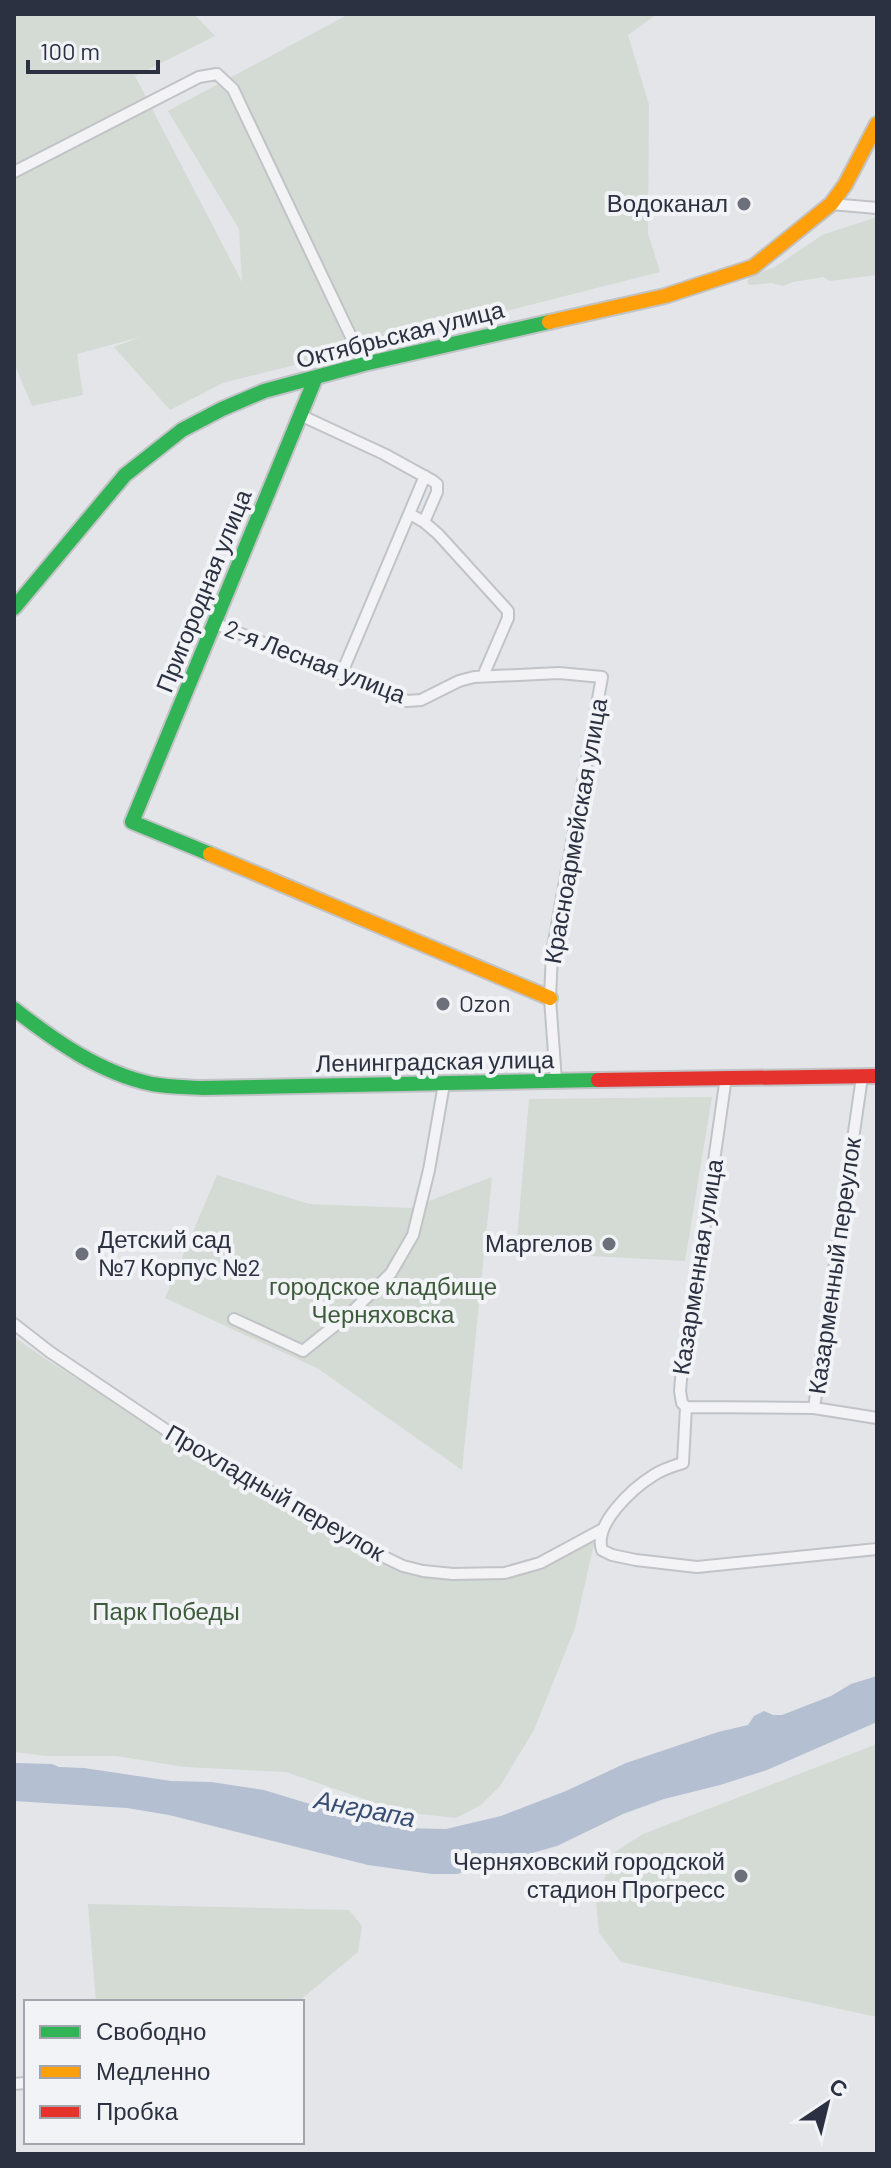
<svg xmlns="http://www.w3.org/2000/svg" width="891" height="2168" font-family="Barlow,sans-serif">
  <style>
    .green { fill: #d3dbd4 }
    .water { fill: #b4bfd1 }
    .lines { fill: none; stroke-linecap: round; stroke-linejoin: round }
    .street-casing { stroke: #c1c3c6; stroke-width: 14 }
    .fast-casing { stroke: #c1c3c6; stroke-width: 18 }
    .slow-casing { stroke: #c1c3c6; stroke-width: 18 }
    .jam-casing { stroke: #c1c3c6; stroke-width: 18 }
    .street { stroke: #f3f3f5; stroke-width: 10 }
    .fast { stroke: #30b455; stroke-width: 14 }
    .slow { stroke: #ff9f0a; stroke-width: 14 }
    .jam { stroke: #e5322d; stroke-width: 14 }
    .poi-dot { fill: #6b707b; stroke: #f2f3f7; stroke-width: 3 }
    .labels { text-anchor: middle; stroke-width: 8; stroke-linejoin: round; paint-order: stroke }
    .poi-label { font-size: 24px; fill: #2b3140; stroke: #f2f3f7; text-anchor: end }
    .street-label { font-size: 24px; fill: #2b3140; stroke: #f2f3f7 }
    .park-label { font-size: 24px; fill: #3d5b3a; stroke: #f2f3f7 }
    .water-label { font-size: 26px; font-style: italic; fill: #384d71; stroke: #f2f3f7 }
  </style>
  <rect width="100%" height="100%" fill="#e3e5e8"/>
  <path class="green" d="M14,14h180l21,22 -80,40 107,206 -3,-53 -71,-118 181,-97h308l-29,21 21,70 -1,128 12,39 -437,111 -53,27 -56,-63 26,-10 -63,17 6,41 -51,11 -18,-43z
    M877,217v58l-47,6 -7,-4 -30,5 -10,4 -12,-3 -22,2 -2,-4 4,-5 24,-9 47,-32z
    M712,1097l-27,164 -169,-9 13,-153z
    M217,1175l92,29 102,4 81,-31 -30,293 -145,-102 -152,-70z
    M14,1337l33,23 256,160 51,27 71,31 73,1 46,-15 52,-29 -21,93 -41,102 -34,56 -19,19 -25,13 -54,-6 -116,-40 -101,-5 -69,-11h-69l-33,-4z
    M877,1744v273l-256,-55 -22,-29 -3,-33 19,-48 28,-18z
    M88,1904l261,6 13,16 -4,26 -60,50h-202z"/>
  <path class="water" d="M877,1676v46l-110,48 -47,15 -56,14 -41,15 -66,32 -100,28h-25l-64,-9 -199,-50 -42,-7 -113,-7v-38l38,1 7,3 25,1 87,13 40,1 53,8 108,33 29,5 45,1 55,-13 65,-25 60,-28 92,-31 30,-7 6,-9 10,-5 9,4h9l49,-19 20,-12z"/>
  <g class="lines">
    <defs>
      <path id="street" d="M14,172l185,-95 18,-3 16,15 131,275
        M831,204l46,4
        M300,415l84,39 49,27 4,3v8l-13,30
        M410,514l14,8 14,12 70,77v7l-25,58
        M214,623l193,78 14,-1 38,-19 15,-4 85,-4 43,4 -50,276 -2,45 6,83
        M341,675l84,-199
        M234,1319l69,32 50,-40 38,-38 22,-38 16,-65 15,-86
        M14,1324l36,28 131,88 63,35 103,64 56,27 20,5 30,3 52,-1 35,-10 63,-34
        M686,1407l-3,56c-10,3 -20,6 -29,12 -21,13 -61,49 -52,75l10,5 24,5 61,7 180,-18
        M686,1407l-4,-4 -2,-12 3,-34 12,-63 31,-217
        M686,1407l128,1 63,10
        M814,1408l48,-331
        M14,2084l12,-1"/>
      <path id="fast" d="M14,608l111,-133 57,-45 40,-21 42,-18 100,-27 185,-42
        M210,854l-78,-32 184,-445
        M14,1009c41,32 86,64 138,75 16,3 33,3 50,4l396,-8"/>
      <path id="slow" d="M549,322l116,-26 88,-29 78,-63 14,-19 32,-61
        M210,854l340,144"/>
      <path id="jam" d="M598,1080l279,-4"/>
    </defs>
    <use href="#street" class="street-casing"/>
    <use href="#fast" class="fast-casing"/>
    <use href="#slow" class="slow-casing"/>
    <use href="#jam" class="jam-casing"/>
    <use href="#street" class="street"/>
    <use href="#fast" class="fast"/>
    <use href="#slow" class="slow"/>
    <use href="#jam" class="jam"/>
  </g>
  <g class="poi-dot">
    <circle cx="744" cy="204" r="8"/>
    <circle cx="443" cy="1004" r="8"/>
    <circle cx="609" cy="1244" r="8"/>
    <circle cx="82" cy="1254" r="8"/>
    <circle cx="741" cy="1876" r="8"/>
  </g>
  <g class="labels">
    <g class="poi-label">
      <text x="728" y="212">Водоканал</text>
      <text x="459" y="1012" text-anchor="start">Ozon</text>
      <text x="98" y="1248" text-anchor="start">Детский сад<tspan x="98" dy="28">№7 Корпус №2</tspan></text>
      <text x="593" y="1252">Маргелов</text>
      <text x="725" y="1870">Черняховский городской<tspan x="725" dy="28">стадион Прогресс</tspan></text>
    </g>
    <g class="street-label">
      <text transform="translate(400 335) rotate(-14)" y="8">Октябрьская улица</text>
      <text transform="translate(204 591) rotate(-68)" y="8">Пригородная улица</text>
      <text transform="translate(315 662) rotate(21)" y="8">2-я Лесная улица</text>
      <text transform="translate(576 831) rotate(-80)" y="8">Красноармейская улица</text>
      <text transform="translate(435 1062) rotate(-1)" y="8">Ленинградская улица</text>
      <text transform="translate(835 1266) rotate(-82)" y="8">Казарменный переулок</text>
      <text transform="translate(698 1267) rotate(-81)" y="8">Казарменная улица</text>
      <text transform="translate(275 1493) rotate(30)" y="8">Прохладный переулок</text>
    </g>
    <g class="park-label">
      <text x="383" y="1295">городское кладбище<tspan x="383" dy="28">Черняховска</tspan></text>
      <text x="166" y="1620">Парк Победы</text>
    </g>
    <g class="water-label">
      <text transform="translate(365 1809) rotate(11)" y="9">Анграпа</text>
    </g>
  </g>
  <rect width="891" height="2168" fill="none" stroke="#2b3140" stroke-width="32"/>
  <rect x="24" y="2000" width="280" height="144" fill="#f2f3f7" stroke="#a2a5ae" stroke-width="2"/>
  <rect x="40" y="2026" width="40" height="12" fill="#30b455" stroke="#a2a5ae" stroke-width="2"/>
  <text x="96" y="2040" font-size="24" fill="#2b3140">Свободно</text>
  <rect x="40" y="2066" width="40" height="12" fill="#ff9f0a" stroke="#a2a5ae" stroke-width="2"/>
  <text x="96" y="2080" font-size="24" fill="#2b3140">Медленно</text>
  <rect x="40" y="2106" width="40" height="12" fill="#e5322d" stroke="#a2a5ae" stroke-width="2"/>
  <text x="96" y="2120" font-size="24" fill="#2b3140">Пробка</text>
  <g transform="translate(827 2104) rotate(35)" stroke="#f2f3f7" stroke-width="6" paint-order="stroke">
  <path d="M0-6L14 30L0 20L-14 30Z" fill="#2b3140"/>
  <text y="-12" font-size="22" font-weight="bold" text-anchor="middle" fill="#2b3140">С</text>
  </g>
  <path d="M28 60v12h130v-12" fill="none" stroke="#2b3140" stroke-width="4"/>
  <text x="40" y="60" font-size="24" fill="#2b3140" stroke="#f2f3f7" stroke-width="6" paint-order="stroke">100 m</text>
</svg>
